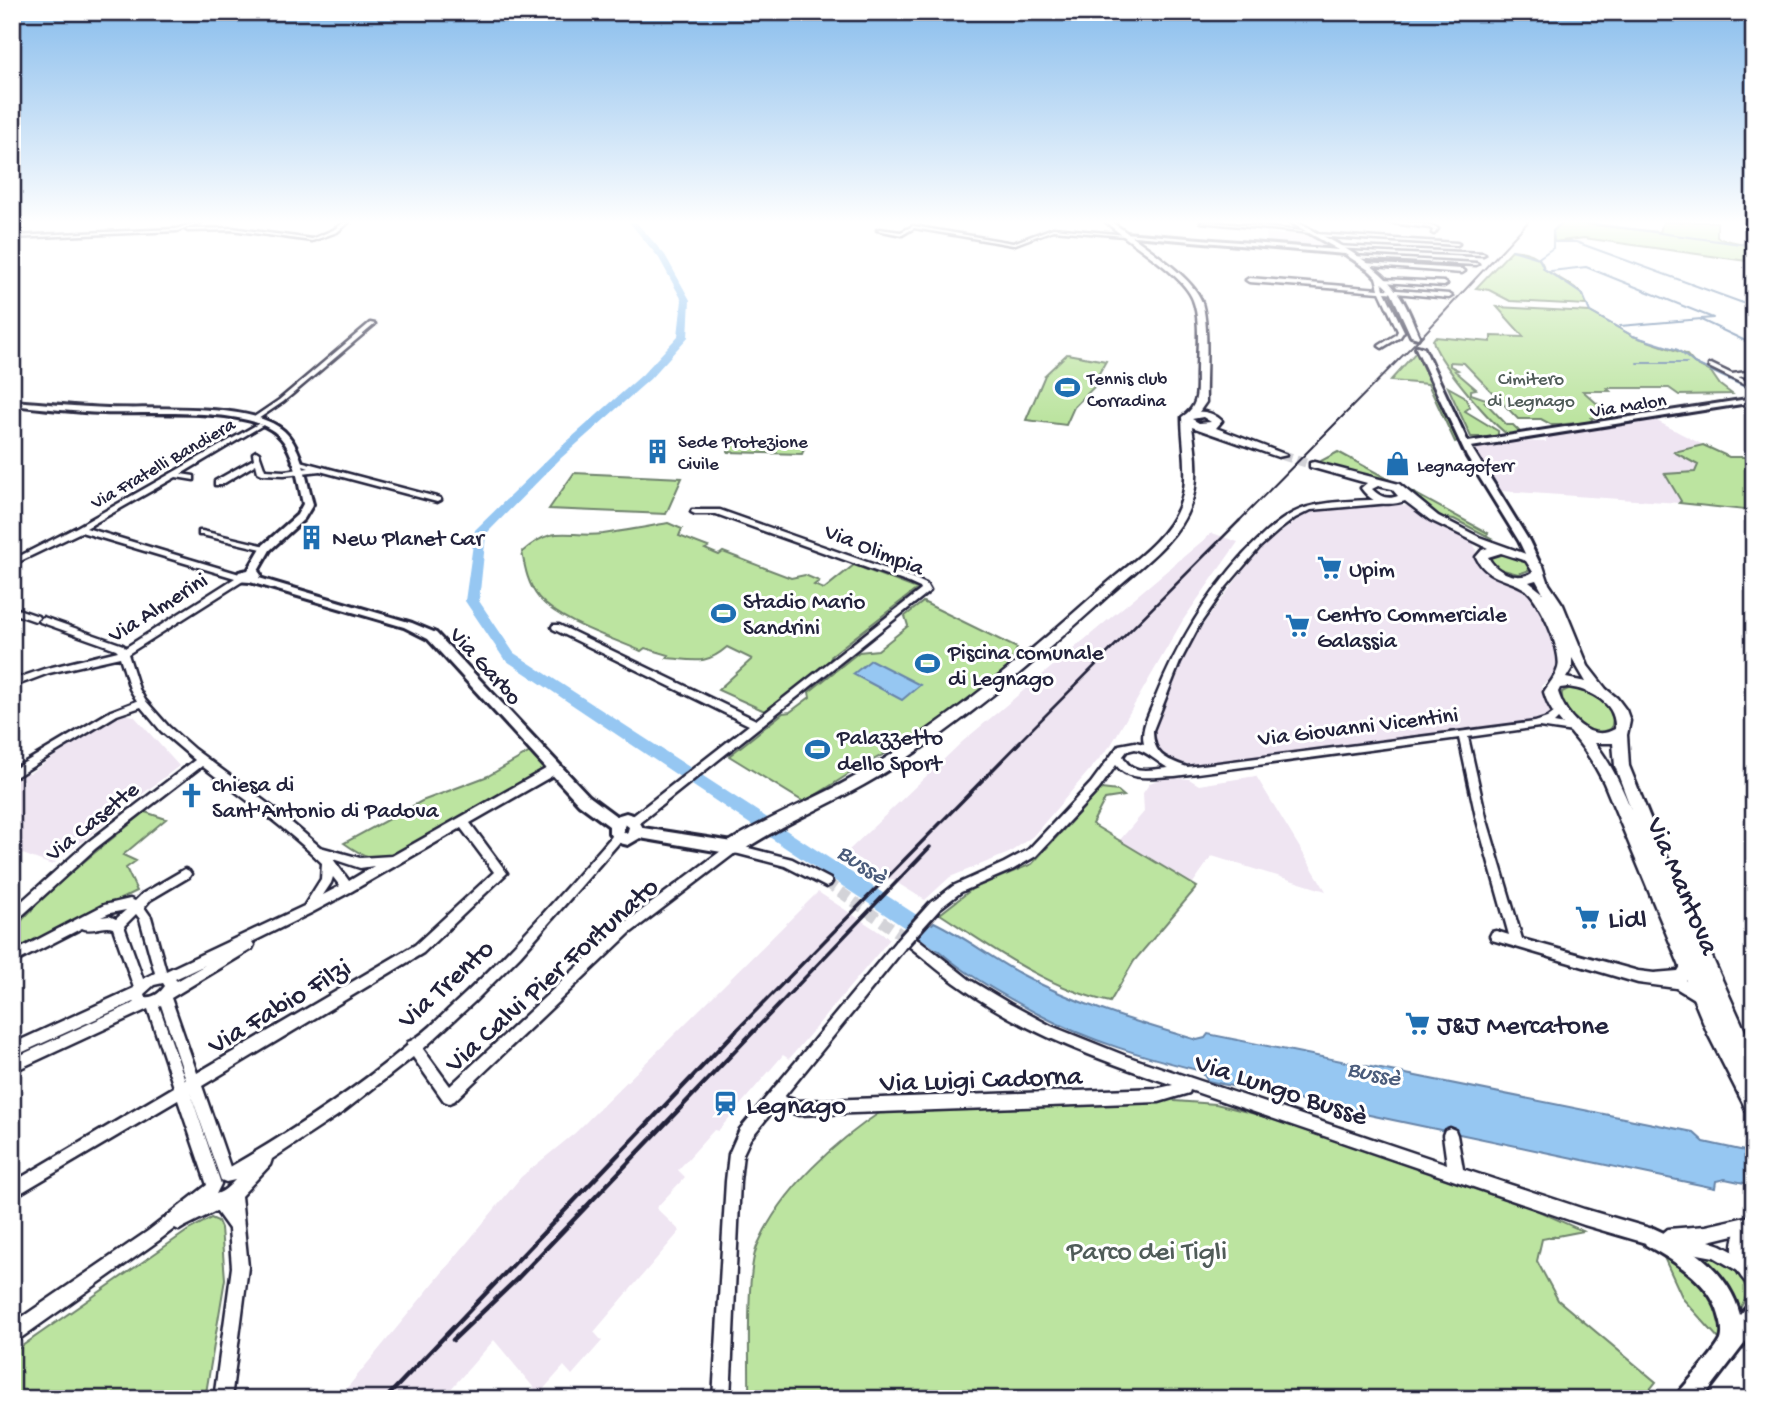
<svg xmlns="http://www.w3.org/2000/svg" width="1766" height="1411" font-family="'Gochi Hand',sans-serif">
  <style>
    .built { fill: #efe5f2 }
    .green { fill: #bce4a0; stroke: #6f836e; stroke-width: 2 }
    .water { fill: #96c7f2; stroke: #6885a9; stroke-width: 2 }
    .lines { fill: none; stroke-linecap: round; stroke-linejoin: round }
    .stream { stroke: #6885a9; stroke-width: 2 }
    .river { fill: #96c7f2; fill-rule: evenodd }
    .minor-tunnel { stroke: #d3d3d8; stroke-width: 11; stroke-dasharray: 11 6; stroke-linecap: butt }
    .tertiary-tunnel { stroke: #d3d3d8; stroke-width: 6; stroke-dasharray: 6 3.5; stroke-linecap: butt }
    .secondary-tunnel { stroke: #d3d3d8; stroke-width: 10; stroke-dasharray: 10 5; stroke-linecap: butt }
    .minor-casing { stroke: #22223b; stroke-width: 5 }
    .tertiary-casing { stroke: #22223b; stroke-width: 6 }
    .secondary-casing { stroke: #22223b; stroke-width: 5 }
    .minor { fill: #fff; fill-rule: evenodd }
    .tertiary { fill: #fff; fill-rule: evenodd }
    .secondary { fill: #fff; fill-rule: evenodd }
    .rail-far3 { stroke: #22223b; stroke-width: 2 }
    .rail-far2 { stroke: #22223b; stroke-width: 2.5 }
    .rail-far1 { stroke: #22223b; stroke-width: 3.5 }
    .rail { stroke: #22223b; stroke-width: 4.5 }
    .minor-bridge-casing { stroke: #22223b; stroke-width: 17; stroke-linecap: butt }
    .minor-bridge { stroke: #fff; stroke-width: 11 }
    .labels { text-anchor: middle; stroke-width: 6; stroke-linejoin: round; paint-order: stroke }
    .far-poi-label { font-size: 19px; fill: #22223b; stroke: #fff; text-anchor: start }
    .far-park-label { font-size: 19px; fill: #505c59; stroke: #fff }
    .far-street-label { font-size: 19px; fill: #22223b; stroke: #fff }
    .poi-label { font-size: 23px; fill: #22223b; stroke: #fff; text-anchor: start }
    .street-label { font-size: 23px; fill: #22223b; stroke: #fff }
    .water-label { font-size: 24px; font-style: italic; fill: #4b5c7b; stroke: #fff }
    .near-street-label { font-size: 28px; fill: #22223b; stroke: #fff }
    .near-poi-label { font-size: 28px; fill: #22223b; stroke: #fff; text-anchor: start }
    .near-park-label { font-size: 28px; fill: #505c59; stroke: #fff }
  </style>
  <rect width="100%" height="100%" fill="#fff"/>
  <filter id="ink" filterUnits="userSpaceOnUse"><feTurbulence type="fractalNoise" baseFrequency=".0143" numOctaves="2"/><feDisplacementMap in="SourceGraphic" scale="14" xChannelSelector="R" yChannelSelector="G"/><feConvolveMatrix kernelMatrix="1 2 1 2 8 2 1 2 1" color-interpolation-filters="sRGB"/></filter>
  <g filter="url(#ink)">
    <path class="built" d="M1284,229l19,3 30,18 -65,-4 -2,-13 17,2z
      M1653,419l50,26 -28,7 23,13 -19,38 -177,-12 -26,-41 3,-3 39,-6 28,1v-5z
      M1377,503l23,1 14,4 59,35 3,6 -1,10 7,9 46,20 13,18 20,56 -4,10 -16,14 9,27 -1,6 -362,47h-8l-14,-8 -10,-11 -3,-12 39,-94 68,-92 47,-36z
      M1212,533l26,9 -55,78 -72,125 -78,91 -24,17 -59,24 -25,23 -78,-48 115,-110z
      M124,714l10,2 45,50 -47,36 -5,-2 -17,13 5,3 -63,49 -40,-15v-75l7,-4 11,2 80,-55z
      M1256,776l70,115 -114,-35 -19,27 -74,-42 25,-29 -1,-19 7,-10 14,-6 25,2 10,6z
      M818,892l72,47 -101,120 -6,-4 -65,76 -4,-1 -36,40 7,7 -29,31 24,23 -86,101 8,9 -30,34 -8,-9 -25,28 -45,-54 -52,59h-104l183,-222 54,-44z"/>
    <path class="green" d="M1563,222l97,10 3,-10h54v15l3,2 34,7v16l-170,-24 -31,4v-11z
      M1512,250c13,1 29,4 32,19l30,18 9,8 3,10 -76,-4 -21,-11 -13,-2z
      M1497,307l93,5 43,24 53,18 8,9 17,9 9,13 12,9 -53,1 -10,-7h-62l3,3h-27l29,26 -21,1 2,4 -41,3 -11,-6h-23l-54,-56 -14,-1v4l8,4 -3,1 21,18 -5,1v4l15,5 2,3h-3l22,23h6l9,9h-15c-18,-13 -71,-75 -74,-94l2,-3 56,5v-6l33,1z
      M1417,351l42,89 -1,1 -3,1 -27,-58 -38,-3z
      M1067,354l39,7 -8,14 1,7 -25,25 -8,18 -40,-5 19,-45z
      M1448,387l16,9 6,11 -5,4 33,20v6h-27z
      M731,440l76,2 -5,12 -74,-2z
      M1703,445l26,12h15l10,7v47l-75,-8 2,-2 -16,-27 30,-2 3,-7 -24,-13z
      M1338,452l150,81 -2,2 7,4 -39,-20 -14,-2 -23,-13 -9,-11 -91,-30z
      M574,473l108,5 -16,36 -117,-5z
      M668,523l14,6 -3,7 29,11 -3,2 14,6 4,-3 68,26 14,-3 14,6 -5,4 10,4 30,-24 63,24 -85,66 -3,7 -62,50 -49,-22 34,-31 -25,-12c-22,19 -33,13 -60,11l2,-3 -24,-7 -4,3c-29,-13 -81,-29 -102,-53 -11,-13 -14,-30 -17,-46 33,-29 44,-14 81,-18 22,-3 43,-7 65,-11z
      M1499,552l26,8 5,10 -12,4 -22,-6 -7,-11z
      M923,602l94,46c-12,48 -120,98 -162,122 -17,11 -34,22 -51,32l-75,-46 54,-43 7,-1 20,-15 -1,-5 50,-40 19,-2 30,-24 -3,-10z
      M1570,688c21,0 49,18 41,41 -24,11 -51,-12 -49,-37z
      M532,751l15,17 -151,85c-22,9 -34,3 -52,-10l78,-42 66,-25z
      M1101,789l17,2 6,5 -19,3 -13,25 105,63 -63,74 -24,41c-61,-13 -118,-54 -170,-88l32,-25 60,-25z
      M145,812l21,7 -43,36 13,6 -10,7 11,23 -125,61v-20c39,-47 86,-82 133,-120z
      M1172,1097l3,4 41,3 43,11 248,82 76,34 -41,8 -5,22 21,39 98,82 -14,17h-893c1,-35 -4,-127 9,-155 24,-55 78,-103 127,-135z
      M211,1218l7,3 3,7 4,51 -20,120h-193v-46l178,-124z
      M1661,1251l48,33 16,44 -6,11 -36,-40z
      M1691,1252l18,1 28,16 10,21 -1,7 -8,16z"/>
    <path class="water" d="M871,660l49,25 -18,15 -49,-26z
      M934,922c31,15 57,36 87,52 56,31 115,48 176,66l8,-2 3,-4 485,98 11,10 50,11v32l-29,-6 -9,2 -1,7 -507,-107 -7,-10c-55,-14 -113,-30 -163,-57 -29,-16 -61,-33 -88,-54 -10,-8 -19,-16 -29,-24z"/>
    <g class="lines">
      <path class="stream" d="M1581,222l173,24
        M1554,241l-1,-10 10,-9
        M1512,250l27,8 5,11 39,26 7,17 43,24 45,14 16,13 60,28
        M1540,257l13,-9v-6h23l178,65
        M1551,271l35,-4 127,51 -93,8
        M1701,320l53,25
        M1637,363h50"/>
      <path class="river" d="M629,222h7l29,33 25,45 -2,37 -38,42 -89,79 -75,76 -7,67 35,52 435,283 3,6 -3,6 -7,3 -7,-3 -431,-289 -39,-58 10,-71 78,-76 89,-79 36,-39 4,-36 -23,-42z"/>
      <path class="minor-tunnel" d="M826,882l86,60"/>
      <path class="tertiary-tunnel" d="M1415,336l5,12"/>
      <path class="secondary-tunnel" d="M1282,455l32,10"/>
      <defs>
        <path id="minor" d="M197,222h5l-25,9 -165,7v-2l164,-7z
          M345,222h4l-12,10 -25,9 -80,-11 -44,1 -2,-1 2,-1 44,-1 80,11 21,-9z
          M1201,222h11l101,10 -2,1z
          M1386,222c15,-1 39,0 52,7l-4,5 -2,-1 1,-3 -3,-2z
          M913,226l100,17 40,-15 74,7 -2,1 -72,-6 -40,15 -99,-17 -12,7 -25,-5 2,-1 22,3z
          M1316,234l141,9 2,1 -2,1 -143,-9z
          M1335,246l148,7 2,1 -2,1 -150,-7z
          M1352,256l124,7 2,1 -2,1 -126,-7z
          M1363,263l99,6 3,2 -3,2 -101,-8z
          M1379,275l3,4 62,3 3,2 -3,2 -62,-4 2,7 65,5 3,2 -3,2 -64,-6 19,39 -4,6 -18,11 -3,-2 1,-1 16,-10 2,-4 -18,-39 -131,-10 -3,-2 3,-2 130,11 -3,-12z
          M370,323l5,1 -92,78 -25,17h-4v-2l25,-17z
          M1711,364l21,10 22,-3v4l-16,2 16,7v5l-45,-22v-2z
          M258,424l5,1 -82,49 13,2v4l-18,-3 -90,51 157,47 1,2 -1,4 -115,73 11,35 6,11 23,26 26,23 85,63 41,35 40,11 32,-2 159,-90h8l1,3 -1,3 -89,51 37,50 -84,80 -221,133 28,81c62,-36 122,-75 177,-121l1,-4c14,-5 31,-24 42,-34 59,-54 111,-114 164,-174l4,-1 4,1 2,3 -104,119 -46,46 -51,47 27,37 172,-161 107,-80 4,-1 59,15 38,20 2,3 -2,3 -4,2 -41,-21 -50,-13 -105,80 -176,168 -5,2 -5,-2 -31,-44 -70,55 -71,47 -2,6 -29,31 7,71 -17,132h-17l18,-132 -3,-38 -13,-18 -32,16 -5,3 -4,-2 -17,13 -140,99 -6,2v-18l136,-93 59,-46 -29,-85 -166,98v-15l162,-96 -26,-78 -136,63v-13l122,-56 -1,-1 -121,55v-13l122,-56 -21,-60c-10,-4 -21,5 -31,0l-70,36v-11l92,-48 26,-6 5,2 7,-7 43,-25 4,2 2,3 -2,3 -39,23 -6,7 7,10 15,54 138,-65 17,-27 1,-16c-37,-36 -79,-65 -120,-97l-106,82 -80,73 -4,1v-12l76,-68 107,-82 -34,-29 -20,-24 -24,8 -105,64v-9l99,-59 26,-10 -7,-12 -10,-32 -71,16 -37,14v-7l32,-11 74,-18 -2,-2 -76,-27 -1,-2 4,-3 3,1 77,27 2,3 110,-70 -154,-46 -69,33v-5l65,-33zM461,828l33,44 -79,73 -218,128 -26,-75 81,-49 2,-4 -2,-3 59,-29 41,-22zM333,859l27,9 14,-2 -25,15zM333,877l7,9 -17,9 8,-12zM126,910l-10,9 -7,-3 -8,1 9,-4zM136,914l4,5 15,54 -12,6 -19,-53zM205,965l-28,16 -2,-2zM163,983l2,3c-5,7 -11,12 -20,11l-1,-3 10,-9zM161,1005l25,75h-1l-26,-74zM190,1092l31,88 5,2 9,-2c-6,6 -11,12 -19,14l5,-10z
          M256,451l3,2 6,17 19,1 25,-3 -15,-5 -2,-1 4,-2 144,38 1,2 -4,2 -117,-31 -36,4 -22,-1 -4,-2 -2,-8 -35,21h-6v-4l39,-22 -1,-6z
          M1387,499h3v4l-79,7 -16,8 -17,13 -18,16 -34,40 -26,37 -20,38 -27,68c0,25 12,29 34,37l348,-45 12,-4 8,-6h6l2,2 -9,9 22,4 2,2 -2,2 -3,1 -34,-5 -71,10 18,80 36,122 116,32 16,2 24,-2 6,-10 4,-1 4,1 2,4 -9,15 18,12 2,4 -2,4 -4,2 -23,-14 -38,-5 -146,-43 -2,-4 2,-4 4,-1 13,4 -33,-118 -17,-79 -284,38c-21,0 -45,7 -59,-11l-17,24 -63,67 -24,14 -51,22 -22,17 -4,2 -4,-2 -2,-3 2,-3 22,-17 51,-23 24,-13 63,-67 28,-38 16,-3 9,2c-4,-16 6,-31 11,-45 22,-54 50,-102 89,-145 15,-15 30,-31 49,-41 24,-13 66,-12 94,-14zM1135,749c13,2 22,14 34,19 -18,1 -38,8 -46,-12l4,-5z
          M692,510h28l195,69 11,5 4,7 -292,233 -4,1 -4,-1 -1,-3 1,-3 119,-93 -196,-96 -1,-2 1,-2h6l197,95 165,-130 -1,-2 -11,-5 -193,-69h-21l-4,-2z
          M199,531h3l64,15 4,2 -4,2 -64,-15h-3z
          M12,607l26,9 1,2 -4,3 -23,-8z
          M914,938l4,1 52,41 40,24 41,22 75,30 321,108 -4,-29 2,-5 5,-2 5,2 2,5 6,34 121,40 72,21 6,4 6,-5 38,-3 44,-10 4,2v12l-45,11 12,4 30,16 2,6 -2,6 -6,2 -31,-18 -43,-8 -5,-3 -4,-5 -6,5 -72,-21 -394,-135 -1,3 -30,9 -361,13 -22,-8 -26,32 -7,15 -3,27 -10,218h-17l13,-218 3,-27 11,-25 156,-188 4,-1 4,1 2,4 -2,4 -120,148 14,4 361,-13 14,-3c-73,-25 -149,-52 -212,-98 -18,-12 -34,-27 -51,-40l-2,-4 2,-4z"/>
        <path id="tertiary" d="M1290,222h6c37,20 80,38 104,74 8,12 13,27 19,40l-1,2 -7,-2 -20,-44 -21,-21 -25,-17 -223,-19 3,-2 214,17z
          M1417,346l7,2 44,94 286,-44v4l-283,45 58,94 10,21 -5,3 -5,-3 -10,-21 -52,-84 -51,-109z
          M12,401c32,2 64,6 96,7 43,2 145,-6 176,23 19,18 22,49 29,73l-9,15 -34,31 -12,21 3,4 -2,3 153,45 24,10 153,163 27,20 10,-3 10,3 7,12 90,14 5,2 2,4 -2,4 -5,2 -93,-16 -12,7 -12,-3 -7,-9v-7l-30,-22 -151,-165 -24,-12 -154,-45 -14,-1 -1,-2 4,-7 9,-2 14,-24 35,-31 6,-11c-5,-22 -8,-54 -26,-70 -30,-28 -130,-19 -173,-21 -31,-1 -61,-5 -92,-8zM625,824l4,3 -2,7 -4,-3z
          M1653,1228c38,16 77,46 87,87l7,-8 7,-3v27l-52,68h-25l3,-8c11,-13 34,-37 41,-51 2,-6 1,-15 -1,-21 -8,-36 -44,-57 -74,-74l-3,-7 3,-7z"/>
        <path id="secondary" d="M1106,222h6c23,17 79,53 89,78 9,23 4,76 5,102l-7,10c8,-1 17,3 23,9l-6,7 71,27 -9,2 -86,-30c4,25 8,55 -2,79 -13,36 -51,61 -78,86 -75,68 -147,131 -233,184 -46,28 -96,47 -140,77l-6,1 -6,-1 -2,-5 2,-5 13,-8c42,-24 87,-41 128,-66 86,-52 160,-115 235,-182 26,-23 63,-47 76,-80 12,-29 3,-60 3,-90 19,-12 14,-27 15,-47 0,-22 4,-49 -4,-70 -9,-26 -66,-58 -87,-78zM1203,417l8,5 -12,1 -7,-4z
          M1314,462l85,22 39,32 41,21 55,20 9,9 6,18 14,21 25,61 18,23 11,9 9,12 4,11 -3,14 2,31 23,57 102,228v63l-7,-3 -39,-77 -104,-251c-9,-18 -20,-35 -33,-50 -13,-13 -22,-23 -27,-41 4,-7 12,-16 14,-24 5,-16 -19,-70 -33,-79 -19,-12 -38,-9 -49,-32l6,-7 6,-2 -58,-28 -25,-19c-18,6 -33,3 -44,-13l6,-5 -57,-16v-4zM1378,486l14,3 6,7c-10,4 -18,1 -26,-7zM1501,553l25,8 7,11c-15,10 -37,1 -45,-15zM1536,580l7,13 -14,-11zM1572,658l14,24 -20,-4 6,-10zM1568,687c23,3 49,16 47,42 -26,15 -50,-14 -57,-37l2,-4zM1595,743h18l2,23 16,43c-10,-23 -20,-46 -36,-66z
          M1754,1213v74c-27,-11 -29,-62 0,-74z"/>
      </defs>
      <use href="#minor" class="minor-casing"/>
      <use href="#tertiary" class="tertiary-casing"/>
      <use href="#secondary" class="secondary-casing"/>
      <use href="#minor" class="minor"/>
      <use href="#tertiary" class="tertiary"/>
      <use href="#secondary" class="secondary"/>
      <path class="rail-far3" d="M1238,522l186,-188 104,-112"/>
      <path class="rail-far2" d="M1018,743l222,-223"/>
      <path class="rail-far1" d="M734,1033l286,-291
        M752,1033l178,-186"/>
      <path class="rail" d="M453,1340l64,-61 237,-248
        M385,1399l351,-368"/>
      <defs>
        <path id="minor-bridge" d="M900,945l35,-39"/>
      </defs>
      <use href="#minor-bridge" class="minor-bridge-casing"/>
      <use href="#minor-bridge" class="minor-bridge"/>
    </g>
  </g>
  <linearGradient id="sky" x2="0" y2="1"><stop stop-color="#87bcec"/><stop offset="0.53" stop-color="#fff"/><stop offset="1" stop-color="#fff" stop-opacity="0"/></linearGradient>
  <rect width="1766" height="419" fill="url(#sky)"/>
  <defs>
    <symbol id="stadium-bare" viewBox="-9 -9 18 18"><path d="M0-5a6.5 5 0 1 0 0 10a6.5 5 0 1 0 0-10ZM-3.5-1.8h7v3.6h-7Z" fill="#1f6fb2" stroke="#fff" stroke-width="2.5" paint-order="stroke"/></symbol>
    <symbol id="building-bare" viewBox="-9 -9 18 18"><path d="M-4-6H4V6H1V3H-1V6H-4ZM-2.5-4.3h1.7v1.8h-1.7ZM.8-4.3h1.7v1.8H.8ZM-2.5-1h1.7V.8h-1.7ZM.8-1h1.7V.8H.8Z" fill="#1f6fb2" stroke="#fff" stroke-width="2.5" paint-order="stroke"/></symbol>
    <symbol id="shop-bare" viewBox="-9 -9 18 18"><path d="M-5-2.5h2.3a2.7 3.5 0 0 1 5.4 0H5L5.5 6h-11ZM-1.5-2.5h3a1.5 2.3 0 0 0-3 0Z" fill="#1f6fb2" stroke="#fff" stroke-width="2.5" paint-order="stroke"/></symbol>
    <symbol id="supermarket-bare" viewBox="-9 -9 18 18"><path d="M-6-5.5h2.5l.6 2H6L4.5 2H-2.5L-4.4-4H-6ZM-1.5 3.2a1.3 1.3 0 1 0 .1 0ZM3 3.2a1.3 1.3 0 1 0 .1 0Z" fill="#1f6fb2" stroke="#fff" stroke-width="2.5" paint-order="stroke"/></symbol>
    <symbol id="church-bare" viewBox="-9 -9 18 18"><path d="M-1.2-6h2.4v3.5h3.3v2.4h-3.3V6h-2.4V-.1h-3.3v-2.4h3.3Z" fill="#1f6fb2" stroke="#fff" stroke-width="2.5" paint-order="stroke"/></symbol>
    <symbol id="station-bare" viewBox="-9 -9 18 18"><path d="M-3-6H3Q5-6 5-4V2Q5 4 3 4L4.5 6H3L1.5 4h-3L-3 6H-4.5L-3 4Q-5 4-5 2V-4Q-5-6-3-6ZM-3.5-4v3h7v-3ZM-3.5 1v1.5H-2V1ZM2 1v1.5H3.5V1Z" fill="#1f6fb2" stroke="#fff" stroke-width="2.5" paint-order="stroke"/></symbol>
  </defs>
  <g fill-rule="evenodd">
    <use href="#stadium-bare" x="1050" y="370" width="35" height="35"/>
    <use href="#building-bare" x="640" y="434" width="35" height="35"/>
    <use href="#shop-bare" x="1380" y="446" width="35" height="35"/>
    <use href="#building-bare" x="294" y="520" width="35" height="35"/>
    <use href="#supermarket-bare" x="1312" y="550" width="35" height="35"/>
    <use href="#stadium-bare" x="706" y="596" width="35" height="35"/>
    <use href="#supermarket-bare" x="1280" y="608" width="35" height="35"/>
    <use href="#stadium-bare" x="910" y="646" width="35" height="35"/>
    <use href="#stadium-bare" x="800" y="732" width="35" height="35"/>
    <use href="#church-bare" x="174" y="778" width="35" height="35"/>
    <use href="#supermarket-bare" x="1570" y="900" width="35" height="35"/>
    <use href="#supermarket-bare" x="1400" y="1006" width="35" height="35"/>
    <use href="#station-bare" x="708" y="1086" width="35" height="35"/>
  </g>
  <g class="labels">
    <g class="far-poi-label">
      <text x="1087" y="384">Tennis club<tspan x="1087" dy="22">Corradina</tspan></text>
      <text x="678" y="447">Sede Protezione<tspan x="678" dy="22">Civile</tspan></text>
      <text x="1417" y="471">Legnagoferr</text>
    </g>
    <g class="far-park-label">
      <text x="1531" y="384">Cimitero<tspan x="1531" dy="22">di Legnago</tspan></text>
    </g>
    <g class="far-street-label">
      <text transform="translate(1628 404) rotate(-9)" y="7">Via Malon</text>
      <text transform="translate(162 462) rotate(-30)" y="7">Via Fratelli Bandiera</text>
    </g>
    <g class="poi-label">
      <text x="332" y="545">New Planet Car</text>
      <text x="1349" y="576">Upim</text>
      <text x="743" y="608">Stadio Mario<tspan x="743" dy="26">Sandrini</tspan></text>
      <text x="1317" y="621">Centro Commerciale<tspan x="1317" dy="26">Galassia</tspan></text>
      <text x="948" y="659">Piscina comunale<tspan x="948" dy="26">di Legnago</tspan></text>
      <text x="837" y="744">Palazzetto<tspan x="837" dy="26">dello Sport</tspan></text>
      <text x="212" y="791">chiesa di<tspan x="212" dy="26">Sant'Antonio di Padova</tspan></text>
    </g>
    <g class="street-label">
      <text transform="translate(875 548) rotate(22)" y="8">Via Olimpia</text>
      <text transform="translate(157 606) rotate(-32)" y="8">Via Almerini</text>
      <text transform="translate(487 665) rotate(48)" y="8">Via Garbo</text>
      <text transform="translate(1358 725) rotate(-7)" y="8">Via Giovanni Vicentini</text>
      <text transform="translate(91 820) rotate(-39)" y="8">Via Casette</text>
    </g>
    <g class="water-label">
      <text transform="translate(863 863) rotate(33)" y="8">Bussè</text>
      <text transform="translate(1374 1072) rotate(12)" y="8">Bussè</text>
    </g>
    <g class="near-street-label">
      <text transform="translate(1685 885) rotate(67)" y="10">Via Mantova</text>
      <text transform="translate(550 973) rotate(-42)" y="10">Via Calvi Pier Fortunato</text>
      <text transform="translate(444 982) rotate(-42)" y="10">Via Trento</text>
      <text transform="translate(278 1004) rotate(-31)" y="10">Via Fabio Filzi</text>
      <text transform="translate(981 1077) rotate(-2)" y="10">Via Luigi Cadorna</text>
      <text transform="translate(1282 1087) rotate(18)" y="10">Via Lungo Bussè</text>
    </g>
    <g class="near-poi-label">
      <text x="1608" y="927">Lidl</text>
      <text x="1437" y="1033">J&amp;J Mercatone</text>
      <text x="746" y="1113">Legnago</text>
    </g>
    <g class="near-park-label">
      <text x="1147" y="1259">Parco dei Tigli</text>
    </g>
  </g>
  <rect width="1766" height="1411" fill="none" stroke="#fff" stroke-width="42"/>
  <rect x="21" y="21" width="1724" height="1369" fill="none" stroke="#22223b" stroke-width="2.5" filter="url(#ink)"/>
</svg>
